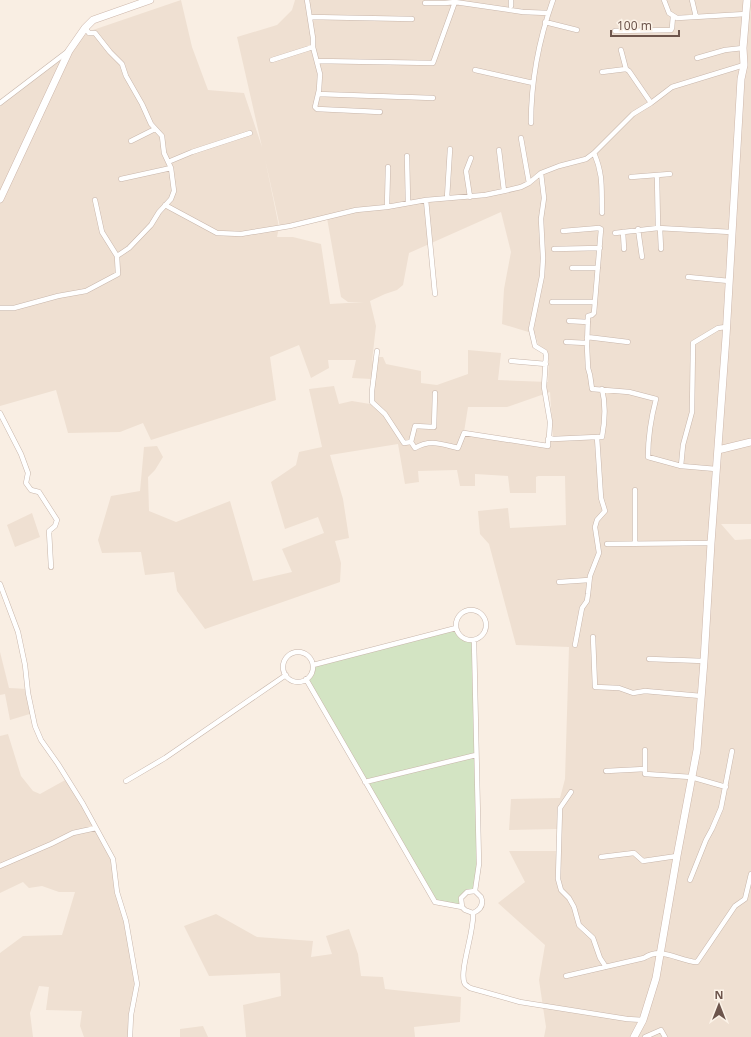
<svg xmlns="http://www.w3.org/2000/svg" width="751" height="1037" font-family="'Noto Sans',sans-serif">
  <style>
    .residential { fill: #efe0d2; fill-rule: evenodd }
    .green { fill: #d3e4c3 }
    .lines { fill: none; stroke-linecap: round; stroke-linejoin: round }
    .street-casing { stroke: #c8b6ab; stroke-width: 5.5 }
    .secondary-casing { stroke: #cdb7ab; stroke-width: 8 }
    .street { stroke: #fff; stroke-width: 4.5 }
    .secondary { stroke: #fff; stroke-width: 7 }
  </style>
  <rect width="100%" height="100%" fill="#f9eee3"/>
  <path class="residential" d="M181,0l11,47 16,43 36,3 18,54 -25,-110 40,-12 15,-15 3,-10h456v524h-30l14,16 16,-1v498h-207l2,-10 -7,-47 6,-35 -47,-42 27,-21 -16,-31h48v-22l-48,1 2,-31 49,-1 5,-19 4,-132 -53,-2 -27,-101 -9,-10 -2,-23 30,-3 2,20 56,-3 -1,-49h-27l-2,1v16h-26l-2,-17 -33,-2v12h-15l-3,-16 -39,1 1,11 -14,2 -7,-40 -68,11 13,44 6,39 -14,3 6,22 -1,19 -135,47 -28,-38 -3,-19 -29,3 -4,-23 -39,1 -4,-13 13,-44 29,-5 4,-44 13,-1 6,11 -8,13 -7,7 1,34 27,11 54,-21 23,80 39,-9 -10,-23 42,-16 -6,-16 -33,12 -14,-47 25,-17 3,-13 23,-5 -13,-58 25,-3 5,18 13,-3 18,3 2,-25 -20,-1 4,-18h-28l1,8 -18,10 -12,-33 -29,12 6,43 -125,40 -8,-17 -23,9 -52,1 -12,-43 -56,16v-300l90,-75zM265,159l15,68 47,-9 14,79 7,5h16l-34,2 -9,-60 -28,-7h-16l2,-10zM501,212l10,40 -7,37 -2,35 33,10 4,13 10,9 -1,26 -50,-2 3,-27 -33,-3v24l-31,11 -16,-2v-12l-35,-7 -3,-7h-8l-3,4 4,-35 -6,-25 15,-7 12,-4 6,-5 6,-32zM550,392l3,46 -5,1v7l-84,-14 4,-25h39z
    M32,513l8,24 -25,10 -8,-22z
    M0,652l9,36 19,1 5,24 -23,7 -5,-26 -5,1z
    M8,734l13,42 12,15 7,3 27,-15 46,80 24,125 -7,53h-46l-4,-11 2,-15 -36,-1 3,-23 -10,-1 -9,27 3,24h-33v-84l23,-17 39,-1 13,-43h-16l-17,-6 -13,2 -6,-6 -23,11v-157z
    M216,914l41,23 56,4 -2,16 21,-3 -6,-18 23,-7 9,25 3,22 22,1 2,12 76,8 -1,25 -46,5 1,10h-169l-3,-32 38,-9 -1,-23 -71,3 -25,-50z
    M203,1026l5,11h-28v-8z"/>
  <path class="green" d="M456,628c4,9 9,12 18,12l5,224 -4,27 -12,3 -1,13 -27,-5 -129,-223c5,-4 6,-8 7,-14z"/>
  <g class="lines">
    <defs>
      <path id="street" d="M307,0l6,38v9l7,27 -1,16 -4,17 2,2 63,3
        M511,0v6
        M664,0l5,13 8,5 69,-4
        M692,0l4,17
        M425,3h20l10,-1 68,10 25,1
        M310,17l102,2
        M545,22l32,8
        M615,31l56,-1 1,-2 1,-12
        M621,50l5,19 3,2 22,32
        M697,58l28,-8 18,-2
        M272,60l41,-13
        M317,61l116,2 22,-61
        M475,70l58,13
        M602,72l24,-3
        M318,94l115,4
        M0,103l67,-51
        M531,123c0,-41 8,-84 22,-123
        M521,138l8,45
        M131,141l24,-12
        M499,150l5,41
        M594,153c10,23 7,37 8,60
        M407,156l1,47
        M168,162l24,-10 58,-19
        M541,173l3,25 -3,21 2,39 -1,18 -11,53 4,17 10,6 1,3 -2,32 6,35 -1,16
        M657,175l1,53
        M631,177l39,-3
        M121,179l50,-11
        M470,197l-4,-26 5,-13
        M447,198l3,-49
        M95,200l7,32 15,24
        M426,200l9,94
        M165,205l52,28 24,1 49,-8 66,-16 31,-3 39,-7 59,-5 19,-4 17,-4 8,-4 12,-10 18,-7 27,-7 8,-6 39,-39 18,-11 21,-16 72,-22
        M387,207l1,-40
        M660,228l1,21
        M638,229l4,28
        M563,231l36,-3 2,1 -7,84 -2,2 -4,1 -1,30 1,22 2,7 2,14 37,3 27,7c-5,19 -8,38 -8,58l33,9 35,3
        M623,232l1,17
        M615,233l43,-5 73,4
        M554,249l46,-1
        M572,268h26
        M688,277l41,4
        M552,302h43
        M0,308h14l44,-12 28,-5 32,-17 -1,-18 12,-8 22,-23 8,-13 12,-13 3,-8 -3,-23 -7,-15 -2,-17 -11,-12 -9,-20 -16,-28 -4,-12 -12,-12 -15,-19h-6l-4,-5
        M569,321l19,1
        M587,337l41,5
        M566,342l21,1
        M377,351l-5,40v11l13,12 19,29 7,-1 4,6c15,-9 26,-4 43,0l6,-15 84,13v-7l2,-1 3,1 44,-2
        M511,361l35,3
        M0,413l21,41 7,19 -2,10 5,7 8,2 18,28 -2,6 -6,5 2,36
        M411,442l4,-16 19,1 1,-34
        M681,466l2,-21 9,-33 1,-69 25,-15 8,-1
        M635,490v54
        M607,544l104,-1
        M559,582l30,-2
        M0,584l18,48 7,33 3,28 7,33 6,14 17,24 25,40 30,55 4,33 9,29 11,63 -6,31 -1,22
        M456 625a15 15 0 1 1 30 0a15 15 0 1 1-30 0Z
        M593,637l2,50 24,1 14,5 12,-2 56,5
        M474,640l5,224 -4,27
        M575,645l7,-37 5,-7 1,-7 2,-18 9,-23 -4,-26 2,-7 8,-9 -4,-13 -4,-61h5c3,-16 4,-32 0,-48
        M283 667a15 15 0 1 1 30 0a15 15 0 1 1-30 0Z
        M649,659l55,2
        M313,665l143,-37
        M306,679l129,223 27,5 3,3 8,3c7,-3 11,-8 8,-16l-6,-6 -8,1 -6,6 1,9
        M645,750v24l46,3 35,10
        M606,771l39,-2
        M126,781l39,-23 121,-83
        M365,782l111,-27
        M571,792l-11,16 -2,71 3,11 8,8 5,9 5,18 14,13 7,20 6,9
        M601,857l33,-4 9,8 34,-5
        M0,866l51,-22 22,-11 23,-5
        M690,880l16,-40 6,-11 9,-21 11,-57
        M473,913c2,17 -15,60 -8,71 2,2 4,3 5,4l50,14 107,17 16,1
        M566,976l78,-18c18,-12 34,3 53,4l38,-56 10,-7 6,-25
        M645,1037l16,-7 4,7"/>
      <path id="secondary" d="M0,199l69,-148 16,-23 8,-8 57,-20
        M718,450l33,-8
        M634,1037l9,-17 13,-42 21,-122 20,-106 7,-89 7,-118 15,-206 15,-258 3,-14 -1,-17 4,-48"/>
    </defs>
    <use href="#street" class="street-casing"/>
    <use href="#secondary" class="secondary-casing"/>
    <use href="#street" class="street"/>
    <use href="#secondary" class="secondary"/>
  </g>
  <g transform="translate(719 1005)" stroke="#fcf3e8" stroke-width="3" paint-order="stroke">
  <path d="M0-3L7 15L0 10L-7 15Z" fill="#6d554c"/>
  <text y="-6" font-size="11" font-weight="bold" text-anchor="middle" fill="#6d554c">N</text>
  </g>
  <path d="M611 30v6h68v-6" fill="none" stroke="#6d554c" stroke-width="2"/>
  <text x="617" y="30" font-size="12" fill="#6d554c" stroke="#fcf3e8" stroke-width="3" paint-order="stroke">100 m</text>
</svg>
